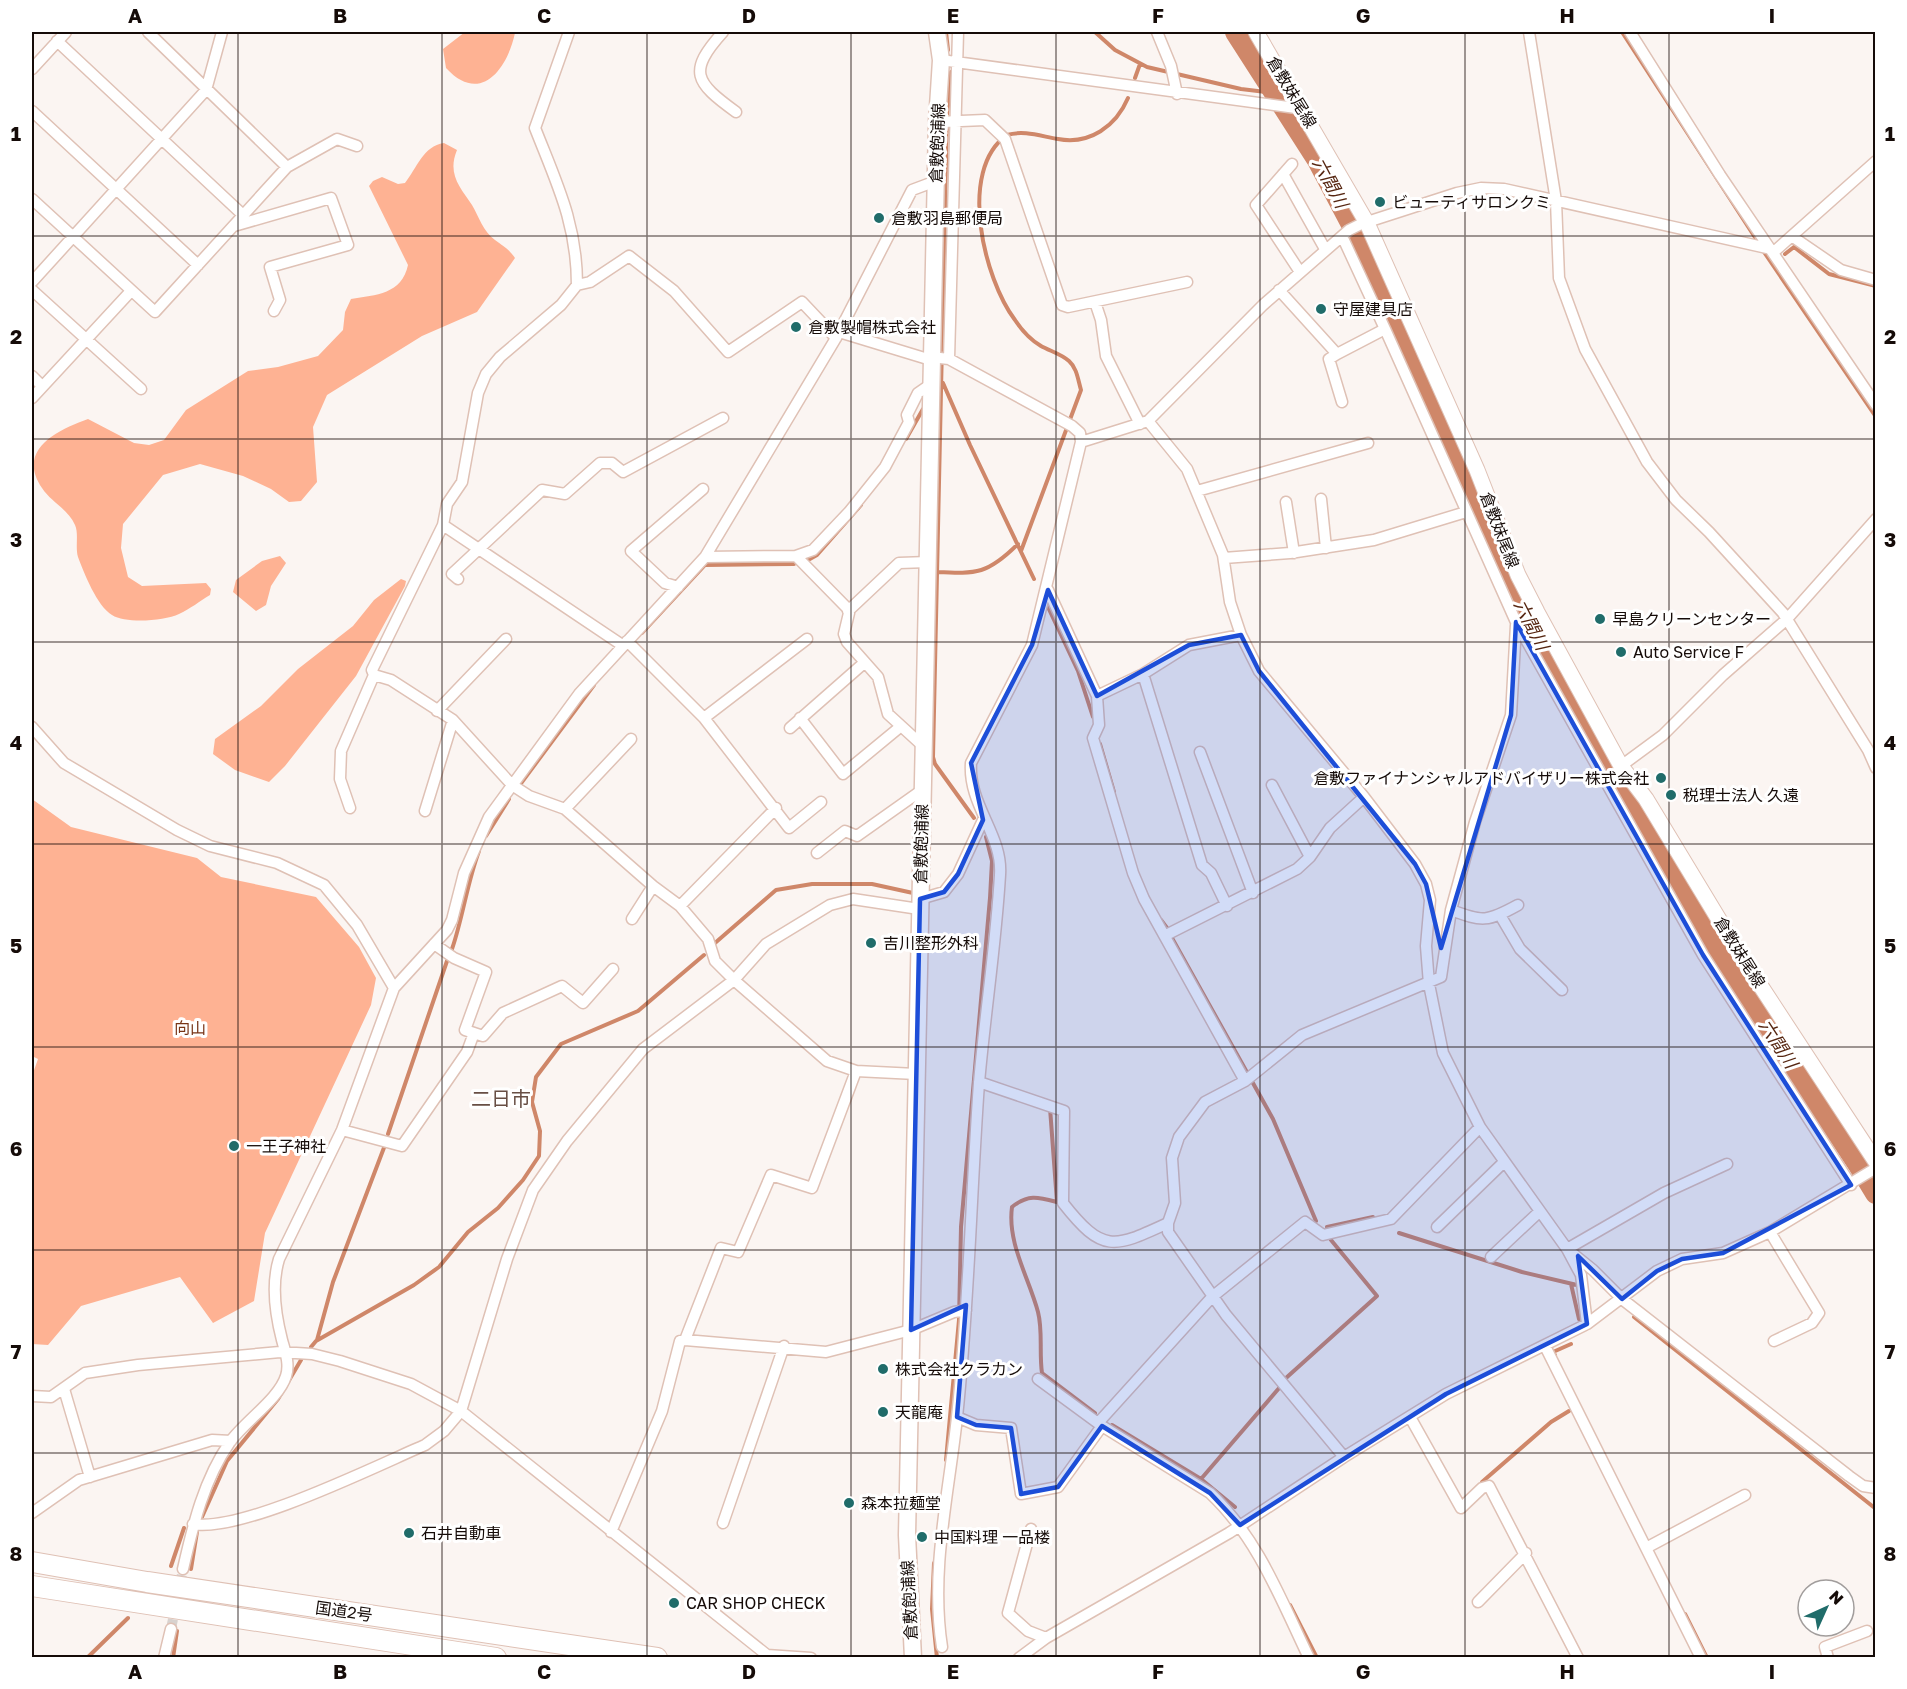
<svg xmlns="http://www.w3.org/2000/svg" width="1907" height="1689" font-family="'Golos Text','Noto Sans JP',sans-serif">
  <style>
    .forest { fill: #feb293 }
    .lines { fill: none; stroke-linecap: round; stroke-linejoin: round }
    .stream { stroke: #cf8769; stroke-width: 4 }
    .river { stroke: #cf8769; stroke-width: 22 }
    .street-tunnel { stroke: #d8d2cf; stroke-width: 10; stroke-dasharray: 10 5; stroke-linecap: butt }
    .street-casing { stroke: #dfc1b5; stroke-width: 13 }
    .secondary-casing { stroke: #dfc1b5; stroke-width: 17 }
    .primary-casing { stroke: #dfc1b5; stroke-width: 19 }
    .highway-casing { stroke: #dfc1b5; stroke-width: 22 }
    .street { stroke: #fff; stroke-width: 10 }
    .secondary { stroke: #fff; stroke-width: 15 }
    .primary { stroke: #fff; stroke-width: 16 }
    .highway { stroke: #fff; stroke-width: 20 }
    .marked { fill: #1d4ed8; fill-opacity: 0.2; stroke: #1d4ed8; stroke-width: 4.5; stroke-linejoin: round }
    .grid { fill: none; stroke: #150b08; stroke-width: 1.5; stroke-opacity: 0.55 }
    .poi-dot { fill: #206c6a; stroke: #fff; stroke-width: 2 }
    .labels { text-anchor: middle; stroke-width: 6; stroke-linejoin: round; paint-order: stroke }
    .street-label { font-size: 16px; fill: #150b08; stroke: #fff }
    .poi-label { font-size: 16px; fill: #150b08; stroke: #fff; text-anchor: start }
    .park-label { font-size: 16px; fill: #783517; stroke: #fff }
    .water-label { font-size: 18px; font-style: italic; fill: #562611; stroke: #fff }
    .quarter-label { font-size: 20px; fill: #684f45; stroke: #fff }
    .neatline { fill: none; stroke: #150b08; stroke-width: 2 }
    .grid-label { font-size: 20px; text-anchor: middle; font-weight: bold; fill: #150b08 }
  </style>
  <rect width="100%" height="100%" fill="#fbf5f2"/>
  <path class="forest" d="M465,32l50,1c-8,37 -35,72 -69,35l-3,-19z
    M444,143l13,7c-10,24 3,37 15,55 7,12 11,26 23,35 9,7 12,7 20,18l-38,54 -55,24 -95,59 -14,32 4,55 -16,19 -12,1 -18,-13 -28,-13 -43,-12 -37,11 -40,49 -2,24 7,29 14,9 64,-3 5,6 -1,6c-10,6 -20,14 -31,19 -15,7 -53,10 -67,1 -15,-9 -28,-42 -34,-58 -3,-10 1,-23 -3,-32 -7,-16 -24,-23 -33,-37 -26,-38 15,-58 46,-69l46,24 15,2 15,-5 22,-30 62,-39 30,-4 40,-11 25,-26 2,-18 6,-13c25,-4 51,-5 57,-34l-39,-79 4,-5 9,-4 16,7 7,-1c12,-15 18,-37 39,-40z
    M280,556l6,7 -15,23 -5,19 -10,6 -23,-19 3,-12 26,-19z
    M401,579l5,2 -1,5 -49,90 -71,90 -16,16 -34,-12 -22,-16 2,-15 46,-33 37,-37 55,-43 21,-26z
    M32,799l39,28 126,31 24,19 95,20 43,50 17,31 -5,27 -106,228 -11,68 -41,22 -33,-46 -99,29 -33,39 -16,-1v-268l6,-17 -6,-3z"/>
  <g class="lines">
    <path class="stream" d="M946,32l2,18
      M1095,32l20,18 32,17 94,22 33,4
      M1622,32l136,210
      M951,72l-4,44 -14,641 2,7 39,54
      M1135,78l5,-14
      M1762,249l114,168
      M1785,254l9,-7 35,27 47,12
      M943,383l27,62 64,134
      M906,439l17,-30
      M1021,551l60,-161c-3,-10 -4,-22 -12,-29 -8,-7 -19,-10 -28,-15 -10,-6 -20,-17 -26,-26 -31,-41 -58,-150 -8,-185 17,-5 33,1 51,4 32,6 58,-13 70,-41
      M808,560l9,-5 44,-50
      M937,572c40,2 51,2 81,-28
      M1047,605l31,66 15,46
      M642,633l63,-68 89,-1
      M1100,744l14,48
      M519,786l75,-101
      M486,836l23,-37
      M1161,920l6,8
      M1172,938l101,181 43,102
      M715,943l61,-53 36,-6h60l41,9
      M452,949c11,-32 15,-66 27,-98
      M1050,1108l7,94c-19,-5 -29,-8 -45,5 -5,36 17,71 26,105 5,19 1,41 4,61l53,40
      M388,1134l59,-173
      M1327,1227l46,-10
      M1399,1233l123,39 55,13
      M1571,1284l8,35
      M1634,1317l242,192
      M317,1340l16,-58 52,-137
      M311,1347l5,-6 98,-56 25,-18 29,-35 30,-24 25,-28 16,-24 1,-25 -8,-29 4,-25 25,-33 77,-33 66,-56
      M1555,1355l-2,-3 18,-8
      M1286,1378l91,-82 -46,-56
      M1112,1425l89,54 79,-92
      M946,1460l13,-140 2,-93 29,-329 2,-37 -6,-24
      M1201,1479l34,28
      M1484,1485l-2,-3 69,-60 18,-11
      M202,1517l25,-56 51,-62 23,-39
      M934,1563l-2,46 5,49
      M171,1566l13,-38
      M191,1569l6,-37
      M1290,1605l27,53
      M1685,1614l22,44
      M87,1658l41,-40
      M173,1658l4,-27"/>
    <path class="river" d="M1236,32l82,128 46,87 83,183 77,184 119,213 101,165 115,173 17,28"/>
    <path class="street-tunnel" d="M171,1629l12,-60"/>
    <defs>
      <path id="street" d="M569,32l-34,96c22,56 42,96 42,157
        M723,32c-36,40 -28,50 13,80
        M1157,32l14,34 6,28
        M1529,32l27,169 3,77 26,71 62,113 29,38 33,32 74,81 85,137 8,18
        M1630,32l90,143 156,230
        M57,41l186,174
        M941,60l362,49
        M32,69l34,-37
        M32,111l166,154
        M937,122l48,-2 20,19 57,166 6,2 119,-25
        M1292,164l-36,41 44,67
        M287,167l50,-28 20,7
        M1283,174l42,75
        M32,199l123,113 132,-145 -139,-135
        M234,226l97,-28 17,47 -78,22 10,33 -6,11
        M1342,236l43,93
        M1793,237l48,33 35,10
        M32,282l174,-192 16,-58
        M32,290l109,99
        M1279,290l58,64 48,-25 131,293 187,333 148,230
        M1095,302l6,18 5,36 34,68
        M839,332l92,28
        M836,338l-34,-36 -74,50 -54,-61 -45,-35 -39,26 -13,3 -16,20 -61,52 -14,17 -8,19 -16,89 -15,22 -4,21 -71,145 2,5 17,5 62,40 59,65 17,11 36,13 88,77 27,20 28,33 7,22 19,19 93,81 29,10 60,3
        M1337,354l-8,5 13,43
        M931,357l18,2 123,67 8,7 1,9 -49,203 -61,118c-3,42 32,72 29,112 -4,69 -15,138 -21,208 -8,111 -10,223 -22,334 -8,76 -27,153 -15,230
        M949,359l9,-327
        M32,376l10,10
        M32,398l99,-107
        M1148,421l39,48 36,86 7,47 11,33 18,36 105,126 51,67 11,20 4,16 -4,46 3,38 14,69 37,74 87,122 14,26 6,49
        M1081,442l67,-21 115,-116 86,-75 12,-6 96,-31 24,-5 23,1 272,61 100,-89
        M1197,491l171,-48
        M1321,499l5,49
        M1286,502l8,51
        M443,525l179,120
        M796,556l51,52 2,5 -5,21 3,8 31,35 10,37 35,32
        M705,557l91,-1 17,-6 36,-38 36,-45 24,-45 -2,-7 11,-22 13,-9
        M1224,558l66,-5 84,-13 92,-28
        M458,579l-6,-5 90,-84 23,4 35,-31h12l11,9 100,-54
        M678,587l-13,-4 -34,-32 72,-62
        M1048,590l49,106 2,29 -6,13 40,135 11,26 101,182
        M848,611l51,-48 29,-1
        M627,641l77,77 85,110 32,-26
        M1143,674l59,191 9,8 16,33
        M1097,696l46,-22 46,-29 52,-10
        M437,711l69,-72
        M704,718l103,-79
        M800,718l43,56 57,-47
        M32,727l32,36 113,67 33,16 67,17 47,22 33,40 37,63
        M790,728l74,-65
        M1200,752l53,141
        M1621,766l42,-31 60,-60 64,-56 89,-100
        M1272,785l38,72
        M350,808l-10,-29 1,-28 33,-76
        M565,809l66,-70
        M425,811l28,-91
        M817,853l28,-22 12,5 65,-46
        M920,899l24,-7 14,-18 25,-54
        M680,906l96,-98
        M1451,910c32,12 36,12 67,-5
        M1500,915l20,34 42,41
        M632,919l21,-33
        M1166,935l131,-66 13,-12 20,-29 34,-31
        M474,1033l9,3 20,-23 59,-27 21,17 30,-34
        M979,1082l85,29 -1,92c40,51 51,45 105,20
        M342,1130l60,16 65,-94 7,-19 -9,-3 21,-58 -32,-14 -20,-14
        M1727,1164l-63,29 -97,56 26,21 29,29 227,177 14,10 13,2
        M1437,1227l67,-65
        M1770,1232l49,81 -7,10 -38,18
        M1491,1257l48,-45
        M685,1340l141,12 85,-22 43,-18 12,-2
        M1545,1346l156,312
        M1038,1379l64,47 108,67c48,45 71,107 99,165
        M64,1389l26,88
        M32,1396l19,1 34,-24 53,-8 142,-13 32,2 28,7 71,23 50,27 306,244 44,3
        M957,1417l19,8 35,3 10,66 37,-7 44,-61
        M1410,1417l51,91 21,-20 7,-2 89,172
        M1098,1423l114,-126 93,-75 18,13 68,-16 89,-92
        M1344,1457l-118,-142 -58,-83v-9l7,-20 -3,-45 7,-21 26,-35 40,-21 57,-46 139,-58 10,-67 24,-88 36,-107 5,-90
        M32,1513l47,-33 133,-40 19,1
        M723,1523l61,-177
        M193,1524c48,9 183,-58 232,-79l19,-14 17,-20 46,-152 26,-69 34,-49 76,-92 91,-69 32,-36 64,-39 23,-6 66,10
        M1031,1529l-23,84 20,18 18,7
        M611,1532l51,-121 18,-70 5,-1 36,-92 17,4 33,-77 41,13 44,-117
        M1646,1548l99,-53
        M183,1569c10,-44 21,-90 47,-127 15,-21 49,-43 56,-66 4,-12 -1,-25 -4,-36 -7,-27 -11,-55 -3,-81l63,-129 52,-142 53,-58 5,-10 12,-47 25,-56 90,-123 126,-137 131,-219 76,-148 24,-9
        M1478,1602l48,-49
        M164,1658l7,-29
        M1019,1658l27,-20 183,-105 115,-76 102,-63 141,-70 70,-53 25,-12 41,-6 47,-21 106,-64
        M1828,1658l-3,-11 42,-16"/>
      <path id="secondary" d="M1256,32l111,191 110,247 41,105 19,37 84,154 25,33 95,157 135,206"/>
      <path id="primary" d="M913,1658l-6,-123 30,-1413 4,-62 -4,-28"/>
      <path id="highway" d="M32,1562l115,20 510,76
        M32,1586l464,72"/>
    </defs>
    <use href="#street" class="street-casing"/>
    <use href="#secondary" class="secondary-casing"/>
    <use href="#primary" class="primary-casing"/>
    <use href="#highway" class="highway-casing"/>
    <use href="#street" class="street"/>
    <use href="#secondary" class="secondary"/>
    <use href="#primary" class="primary"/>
    <use href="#highway" class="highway"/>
  </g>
  <path class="marked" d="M1048,590l49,106 92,-51 52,-10 18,36 156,193 11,20 15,64 70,-233 5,-93 187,333 148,230 -128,68 -41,6 -25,12 -35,28 -44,-43 9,68 -141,70 -206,131 -30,-32 -108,-67 -44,61 -37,7 -10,-66 -35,-3 -19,-8 9,-112 -55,25 9,-431 24,-7 14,-18 25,-54 -12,-57 61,-118z"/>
  <path class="grid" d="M238,32v1626M442,32v1626M647,32v1626M851,32v1626M1056,32v1626M1260,32v1626M1465,32v1626M1669,32v1626M32,236h1844M32,439h1844M32,642h1844M32,844h1844M32,1047h1844M32,1250h1844M32,1453h1844"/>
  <g class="poi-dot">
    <circle cx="1380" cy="202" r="6"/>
    <circle cx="879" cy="218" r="6"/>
    <circle cx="1321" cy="309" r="6"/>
    <circle cx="796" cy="327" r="6"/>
    <circle cx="1600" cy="619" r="6"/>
    <circle cx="1621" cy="652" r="6"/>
    <circle cx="1661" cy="778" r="6"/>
    <circle cx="1671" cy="795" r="6"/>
    <circle cx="871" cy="943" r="6"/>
    <circle cx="234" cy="1146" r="6"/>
    <circle cx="883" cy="1369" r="6"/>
    <circle cx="883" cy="1412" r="6"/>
    <circle cx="849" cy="1503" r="6"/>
    <circle cx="409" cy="1533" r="6"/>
    <circle cx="922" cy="1537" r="6"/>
    <circle cx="674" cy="1603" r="6"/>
  </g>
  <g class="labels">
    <g class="street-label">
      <text transform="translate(1292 92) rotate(59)" y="6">倉敷妹尾線</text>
      <text transform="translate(937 143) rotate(-88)" y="6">倉敷飽浦線</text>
      <text transform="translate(1500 530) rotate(69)" y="6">倉敷妹尾線</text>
      <text transform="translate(921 844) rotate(-89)" y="6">倉敷飽浦線</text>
      <text transform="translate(1740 952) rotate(58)" y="6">倉敷妹尾線</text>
      <text transform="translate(909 1600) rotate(-93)" y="6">倉敷飽浦線</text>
      <text transform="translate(344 1611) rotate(8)" y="6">国道2号</text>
    </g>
    <g class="poi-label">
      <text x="1392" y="208">ビューティサロンクミ</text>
      <text x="891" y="224">倉敷羽島郵便局</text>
      <text x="1333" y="315">守屋建具店</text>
      <text x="808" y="333">倉敷製帽株式会社</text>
      <text x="1612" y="625">早島クリーンセンター</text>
      <text x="1633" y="658">Auto Service F</text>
      <text x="1649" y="784" text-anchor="end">倉敷ファイナンシャルアドバイザリー株式会社</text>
      <text x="1683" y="801">税理士法人 久遠</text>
      <text x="883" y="949">吉川整形外科</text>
      <text x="246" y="1152">一王子神社</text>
      <text x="895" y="1375">株式会社クラカン</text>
      <text x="895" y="1418">天龍庵</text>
      <text x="861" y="1509">森本拉麺堂</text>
      <text x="421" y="1539">石井自動車</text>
      <text x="934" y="1543">中国料理 一品楼</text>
      <text x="686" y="1609">CAR SHOP CHECK</text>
    </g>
    <g class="park-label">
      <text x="190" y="1034">向山</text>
    </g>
    <g class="water-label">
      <text transform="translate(1330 183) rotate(62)" y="6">六間川</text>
      <text transform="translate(1531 625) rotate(63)" y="6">六間川</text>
      <text transform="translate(1778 1044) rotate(57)" y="6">六間川</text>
    </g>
    <g class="quarter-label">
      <text x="501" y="1106">二日市</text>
    </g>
  </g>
  <rect width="1907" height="1689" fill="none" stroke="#ffffff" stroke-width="66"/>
  <g transform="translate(1826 1608) rotate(45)"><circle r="28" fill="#ffffff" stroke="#a19d9c" stroke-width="1.5"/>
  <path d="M0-4.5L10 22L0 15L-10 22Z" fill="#206c6a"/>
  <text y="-9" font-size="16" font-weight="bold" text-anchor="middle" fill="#150b08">N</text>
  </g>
  <rect x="33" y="33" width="1841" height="1623" class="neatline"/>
  <g class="grid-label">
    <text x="135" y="23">A</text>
    <text x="340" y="23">B</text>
    <text x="544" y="23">C</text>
    <text x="749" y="23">D</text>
    <text x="953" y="23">E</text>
    <text x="1158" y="23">F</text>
    <text x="1363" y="23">G</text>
    <text x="1567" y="23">H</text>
    <text x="1772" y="23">I</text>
    <text x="16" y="141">1</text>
    <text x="1890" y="141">1</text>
    <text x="16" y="344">2</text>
    <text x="1890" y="344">2</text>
    <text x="16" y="547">3</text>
    <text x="1890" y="547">3</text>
    <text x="16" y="750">4</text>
    <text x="1890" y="750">4</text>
    <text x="16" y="953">5</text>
    <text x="1890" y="953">5</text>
    <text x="16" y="1156">6</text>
    <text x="1890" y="1156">6</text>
    <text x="16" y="1359">7</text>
    <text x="1890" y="1359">7</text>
    <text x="16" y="1561">8</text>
    <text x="1890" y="1561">8</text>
    <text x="135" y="1679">A</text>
    <text x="340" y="1679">B</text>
    <text x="544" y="1679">C</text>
    <text x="749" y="1679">D</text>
    <text x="953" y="1679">E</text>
    <text x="1158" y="1679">F</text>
    <text x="1363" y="1679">G</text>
    <text x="1567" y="1679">H</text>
    <text x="1772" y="1679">I</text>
  </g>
</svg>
